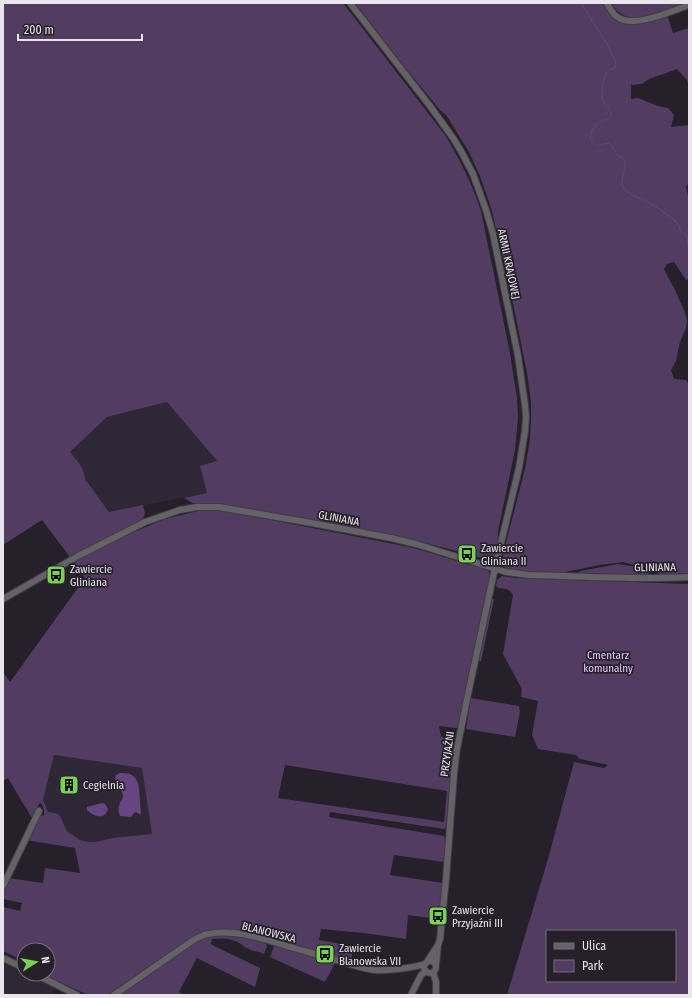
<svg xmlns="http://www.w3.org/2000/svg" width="692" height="998" font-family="'Fira Sans Condensed',sans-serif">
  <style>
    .built { fill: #2f2736 }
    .green { fill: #523c62; fill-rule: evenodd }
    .water { fill: #674580 }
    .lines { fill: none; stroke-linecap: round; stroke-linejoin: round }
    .stream { stroke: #674580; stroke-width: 1 }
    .minor-casing { stroke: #403c44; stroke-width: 8 }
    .minor { stroke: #646266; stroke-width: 6 }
    .labels { text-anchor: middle; stroke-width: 3.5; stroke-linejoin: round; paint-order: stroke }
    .street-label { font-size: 11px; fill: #e8e5eb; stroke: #252029 }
    .poi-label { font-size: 11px; fill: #e8e5eb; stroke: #252029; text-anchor: start }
    .park-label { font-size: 11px; fill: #e3c6fb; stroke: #252029 }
  </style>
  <rect width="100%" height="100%" fill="#252029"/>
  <path class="built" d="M167,402l50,60 -10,31 -98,19 -24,-33v-6l-4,-6 -11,-15 37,-35z
    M54,755l89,13 9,66 -40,4 -16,4h-8l-8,-2 -13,-9 -7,-15 -4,-3 -8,-1 -5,-12z
    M3,962l21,10v2h3l29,14 -2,2 -1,3 2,2h-52z"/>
  <path class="green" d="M3,3h340l102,132c15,24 27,49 36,76l29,142 7,45 1,20 -3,32 -17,81c0,8 0,22 -6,28 -15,-1 -28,-6 -43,-10 -18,-5 -36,-9 -54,-12l-192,-32 -11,-2 -8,-5 23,-5 -7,-27 17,-5 -50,-59 -60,15 -37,35c6,8 15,16 15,27l24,33 34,-7 2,8 -2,6 -53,27 -20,11 -28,-37 -39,25z
    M355,3h251l15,18 46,-7 6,19 16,-5v58l-2,-6 -10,-11 -28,10 -7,5 -10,1 -1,-1v15l7,-1 20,8 10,2 6,7 -3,12 18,-2v57l-3,5 3,13v79l-3,1 -12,-18 -7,2 -3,5 13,25 8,19 2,7 -1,8 -6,14 -4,19 -5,9 3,9 12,1 3,5v188l-27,2 -14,-6 -25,-7 -24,3 -34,7 -37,1 -21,-3 -3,-3 -1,-5v-8l22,-85 5,-30 1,-20v-17l-4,-29 -13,-65 -22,-97 -12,-35 -11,-24 -23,-37 -6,-5 -37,-45z
    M612,3h74c-21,8 -61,29 -74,0z
    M221,510l193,38 63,19c6,1 11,1 13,7l-4,24 -28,129 -2,1 -17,-2 2,11 13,2v9l-7,79 -3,2 -114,-17 -1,5 115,19 2,5 -2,21 -50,-7 -4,20 53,8 -5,36 -30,-4 -2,24 -42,-6 -43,-4 -2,11 34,6 -2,16 -100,-30 -9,-2h-14l-35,8 -47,30 -34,24 -6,3h-18l-46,-21h6v-24h-24v11l-21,-10v-44l17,4 2,-8 -19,-4v-10l5,-11 35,5 2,-15 35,5 -5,-25 -49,-8 11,-23 7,-2c1,-5 -1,-9 -4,-13l-7,18 -25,-42 -5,3v-109l7,10 75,-104 -12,-16 61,-30 31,-13 33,-8zM54,755l88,13 10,66 -40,4 -16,4h-8l-8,-2 -13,-9 -7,-15 -4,-3 -8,-1 -5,-12zM285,765l162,26 -3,31 -166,-24z
    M618,564l13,2 17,6 1,2v1l-70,-2v-1l2,-1z
    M502,576l13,2 174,6v411h-47l-2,-1 -1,1h-132l41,-136 26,-97 30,6 4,-3 -28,-6 -4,-4 -38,-6 -6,-14 6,-34 -17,-4 1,-8 -19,-35 10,-59c-4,-7 -8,-6 -15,-7l-2,-2 1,-6zM547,931h128v50h-128z
    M492,599h2l-13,62h-3z
    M471,698l48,8 1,6 -5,25 -49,-8z
    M229,935l9,1 27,6 2,4 -3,8c-5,-3 -10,-2 -15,-5 -3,-1 -6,-3 -8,-5 -9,-6 -19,-6 -29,-5l-1,5 1,1 48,23 -5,19 -58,-29 -18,34 5,3h-65l72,-50 13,-7 6,-2z
    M274,946h2l59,17 -10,19 -55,-25z"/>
  <path class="water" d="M120,773c20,-1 19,13 20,28 0,5 1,9 1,13h-2l-3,-2 -2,1 -3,4 -11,-1c-2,-4 -2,-9 0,-13 2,-5 2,-1 3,-6 0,-7 -6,-13 -8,-19l1,-3z
    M102,803l3,1 3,5c-4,12 -14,7 -21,1v-3z"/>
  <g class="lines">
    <path class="stream" d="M581,3l28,44 1,5 6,9 -1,6c-2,2 -6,3 -8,5 -4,5 -6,21 -4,28 2,7 8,7 8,16 -3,4 -5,2 -9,5 -7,3 -11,9 -12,17 8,13 8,6 19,5l5,6 3,6 8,5c1,7 -4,20 -3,25 4,10 18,12 26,17 6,4 27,17 30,22 2,3 2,7 3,9l4,1 2,3 2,15"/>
    <defs>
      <path id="minor" d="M350,3l80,103 23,32 8,13 12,23 13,36 7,24 25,122 7,49 1,12 -1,14 -6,37 -24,100 -27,126 -11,55 -3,25 -8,105 -6,60 -2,6 -2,19
        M607,3c3,5 5,10 9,13 16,14 55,-5 73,-11
        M3,599l75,-43 67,-34 35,-12 17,-3h22l87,15 85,16 25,6 90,28 23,3c53,1 107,5 160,2
        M3,886l36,-75
        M3,958l21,10
        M424 967a6 6 0 1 1 12 0a6 6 0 1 1-12 0Z
        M427,962l11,-17
        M433,972l3,10v13
        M35,974l42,21
        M114,995l78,-54c5,-3 10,-6 16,-7 24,-5 50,3 72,10 20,6 39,11 59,17 11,3 23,7 35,9 14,1 38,-2 51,-6
        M411,995l10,-20 5,-4"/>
    </defs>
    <use href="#minor" class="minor-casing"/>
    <use href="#minor" class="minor"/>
  </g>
  <defs>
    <symbol id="bus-square" viewBox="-11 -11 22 22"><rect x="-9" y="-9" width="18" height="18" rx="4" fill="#7ad156" stroke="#252029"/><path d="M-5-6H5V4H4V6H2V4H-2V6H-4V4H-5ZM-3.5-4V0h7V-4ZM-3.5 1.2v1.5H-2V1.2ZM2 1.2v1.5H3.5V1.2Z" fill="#111"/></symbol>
    <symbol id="building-square" viewBox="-11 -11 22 22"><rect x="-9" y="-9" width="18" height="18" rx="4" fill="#7ad156" stroke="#252029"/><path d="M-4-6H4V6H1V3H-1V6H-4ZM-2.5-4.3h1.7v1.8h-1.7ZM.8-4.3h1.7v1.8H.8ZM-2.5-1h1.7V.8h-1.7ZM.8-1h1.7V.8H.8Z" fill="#111"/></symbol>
  </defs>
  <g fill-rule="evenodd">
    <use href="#bus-square" x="456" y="543" width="22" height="22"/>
    <use href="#bus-square" x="45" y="564" width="22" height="22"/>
    <use href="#building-square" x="58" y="774" width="22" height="22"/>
    <use href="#bus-square" x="427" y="905" width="22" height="22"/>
    <use href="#bus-square" x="314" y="943" width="22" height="22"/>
  </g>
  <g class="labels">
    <g class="street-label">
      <text transform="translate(509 264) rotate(78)" y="4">ARMII KRAJOWEJ</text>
      <text transform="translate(339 518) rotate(11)" y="4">GLINIANA</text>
      <text transform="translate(655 567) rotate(-1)" y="4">GLINIANA</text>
      <text transform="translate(447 754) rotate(-82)" y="4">PRZYJAŹNI</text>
      <text transform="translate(269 932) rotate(14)" y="4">BLANOWSKA</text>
    </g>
    <g class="poi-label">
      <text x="481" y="552">Zawiercie<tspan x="481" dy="13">Gliniana II</tspan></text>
      <text x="70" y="573">Zawiercie<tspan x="70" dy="13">Gliniana</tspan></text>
      <text x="83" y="789">Cegielnia</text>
      <text x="452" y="914">Zawiercie<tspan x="452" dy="13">Przyjaźni III</tspan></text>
      <text x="339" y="952">Zawiercie<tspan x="339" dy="13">Blanowska VII</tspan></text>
    </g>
    <g class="park-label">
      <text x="608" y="659">Cmentarz<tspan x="608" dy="13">komunalny</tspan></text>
    </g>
  </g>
  <rect width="692" height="998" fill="none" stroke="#e8e5eb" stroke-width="8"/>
  <rect x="546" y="930" width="130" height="52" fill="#252029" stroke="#736f77"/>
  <rect x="554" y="943" width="20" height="6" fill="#646266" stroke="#736f77"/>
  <text x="582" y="950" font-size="12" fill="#e8e5eb">Ulica</text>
  <rect x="554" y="960" width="20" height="12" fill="#523c62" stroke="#736f77"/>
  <text x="582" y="970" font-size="12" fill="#e8e5eb">Park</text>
  <g transform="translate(36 962) rotate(79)"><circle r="19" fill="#252029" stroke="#736f77"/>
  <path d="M0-3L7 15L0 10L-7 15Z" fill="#7ad156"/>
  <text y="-6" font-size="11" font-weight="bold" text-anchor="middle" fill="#e8e5eb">N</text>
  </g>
  <path d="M18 34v6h124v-6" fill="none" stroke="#e8e5eb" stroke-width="2"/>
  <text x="24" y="34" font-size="12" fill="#e8e5eb" stroke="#252029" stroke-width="3" paint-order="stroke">200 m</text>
</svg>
